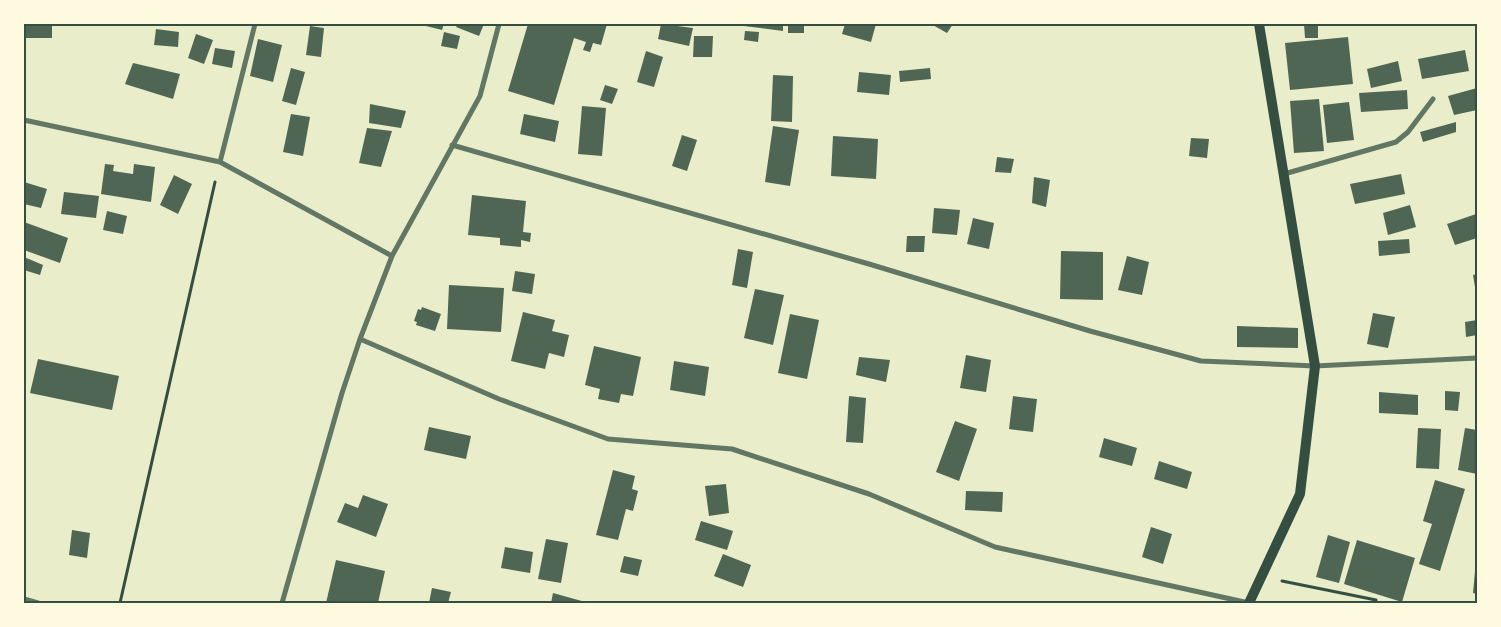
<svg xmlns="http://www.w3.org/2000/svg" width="1501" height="627" font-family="'Golos Text',sans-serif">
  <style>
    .building { fill: #4f6655 }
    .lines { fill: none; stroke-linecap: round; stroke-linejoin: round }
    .path { stroke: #344e41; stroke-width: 3 }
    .minor { stroke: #617663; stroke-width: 5 }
    .secondary { stroke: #344e41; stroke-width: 10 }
    .neatline { fill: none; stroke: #344e41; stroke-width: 2 }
  </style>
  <rect width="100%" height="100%" fill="#e9edc9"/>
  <path class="building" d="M24,24h28v14h-28z
    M426,24h18l-2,6 -16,-4z
    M458,24h26l-5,12 -23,-9z
    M528,24h79l-6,21 -8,-2 -3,9 -7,-2 3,-8 -12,-4 -20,67 -46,-14z
    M661,24l32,4 -4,18 -31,-7z
    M728,24h55v7z
    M788,24h16v9h-16z
    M845,24h31l-5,18 -29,-8z
    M931,24h22l-6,9z
    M1304,24h14v14h-13z
    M310,26l14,2 -3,29 -15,-2z
    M156,29l23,3 -1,15 -24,-2z
    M745,31l14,1 -1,10 -14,-2z
    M444,32l16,4 -3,13 -16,-3z
    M196,34l17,6 -9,24 -16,-6z
    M694,36h19l-1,21h-19z
    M1348,37l5,47 -63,6 -5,-47z
    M258,39l24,6 -9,37 -23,-6z
    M215,48l20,3 -3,17 -20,-4z
    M1465,50l4,21 -47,8 -4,-20z
    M646,51l17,6 -9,30 -17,-5z
    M1398,61l4,20 -31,7 -4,-19z
    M133,63l47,11 -7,25 -48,-15z
    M291,68l14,4 -9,33 -14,-4z
    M930,68l1,11 -31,3 -1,-11z
    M859,72l32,3 -2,20 -32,-3z
    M773,75l20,1 -1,46 -21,-1z
    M605,85l13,4 -6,15 -12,-4z
    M1477,88v22l-23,5 -6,-19z
    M1407,90l1,19 -47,3 -2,-19z
    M1319,99l5,52 -30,2 -4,-52z
    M1349,102l5,38 -27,3 -4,-38z
    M370,104l36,7 -5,17 -32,-5z
    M582,106l24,2 -4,48 -24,-2z
    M291,114l19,3 -7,39 -20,-4z
    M524,114l35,7 -4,21 -35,-8z
    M1456,122v10l-33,10 -3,-10z
    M773,126l26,4 -9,56 -25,-4z
    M367,128l25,3 -11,36 -22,-4z
    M682,135l15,5 -10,31 -15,-5z
    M833,136l45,3 -2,40 -45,-3z
    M1191,138l18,1 -2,19 -18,-2z
    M997,157l17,2 -3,14 -16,-1z
    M105,164l9,1 -1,6 20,3 1,-10 21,3 -4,35 -50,-8z
    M1401,174l4,20 -50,10 -5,-20z
    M174,175l18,9 -14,30 -18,-9z
    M1034,177l16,3 -4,27 -14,-4z
    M24,182l23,7 -6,19 -17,-4z
    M64,192l35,4 -3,22 -35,-4z
    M472,195l54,6 -3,31 8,1 -1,9 -9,-2v7l-21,-2v-7l-32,-3z
    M1410,205l6,22 -28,8 -5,-22z
    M934,208l26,2 -3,25 -25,-2z
    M107,211l20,5 -4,18 -20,-4z
    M1476,214l1,24 -22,7 -8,-21z
    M973,218l21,5 -5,26 -22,-5z
    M24,222l44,16 -8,25 -36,-13z
    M907,236h18l-1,16h-18z
    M1409,239l1,14 -31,3 -1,-15z
    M738,249l15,3 -6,36 -15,-3z
    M1061,251l42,1v48l-43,-1z
    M1127,256l22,6 -7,33 -24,-5z
    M24,257l19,8 -3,10 -16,-5z
    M515,271l20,3 -3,20 -20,-3z
    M1477,274v19h-1l-3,-18z
    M449,285l55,3 -3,44 -54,-3z
    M755,289l29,6 -11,50 -29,-7z
    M422,307l19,7 -6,17 -19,-6 1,-3 -3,-1 4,-12 3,1z
    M523,312l32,8 -3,11 17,4 -5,22 -15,-4 -4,16 -34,-8z
    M1373,313l22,4 -7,31 -21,-4z
    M790,314l29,6 -12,59 -29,-6z
    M1477,320v15l-11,2 -1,-15z
    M1237,326l61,2v20l-61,-1z
    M594,346l47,11 -8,39 -12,-2 -2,9 -21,-4 2,-10 -15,-4z
    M966,355l25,5 -5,32 -26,-4z
    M859,357l31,3 -4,22 -30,-7z
    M38,359l81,17 -7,34 -82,-17z
    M674,361l35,6 -4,29 -35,-6z
    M1445,391l15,1 -2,19 -13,-1z
    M1379,392l39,3v20l-39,-2z
    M849,396l17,2 -3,45 -17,-1z
    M1013,396l24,3 -4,33 -24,-3z
    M955,421l22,8 -18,52 -23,-9z
    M429,427l42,9 -5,23 -42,-9z
    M1418,428l23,1 -2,40 -23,-1z
    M1465,428l12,2v44l-19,-4z
    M1104,438l33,10 -5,18 -33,-9z
    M1159,461l33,11 -5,17 -33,-10z
    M613,470l22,6 -3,13 6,2 -5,20 -7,-2 -8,31 -22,-5z
    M1435,480l30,9 -25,82 -21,-7 13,-40 -9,-3z
    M726,484l3,29 -20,3 -4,-30z
    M966,491l37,1 -1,20 -37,-2z
    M363,495l25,9 -12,33 -39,-15 8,-19 13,5z
    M701,521l32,10 -6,19 -32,-10z
    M1151,527l21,7 -9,30 -21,-7z
    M72,530l18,3 -3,25 -18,-3z
    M1328,535l22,7 -11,41 -23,-6z
    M546,539l22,4 -7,40 -23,-4z
    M1357,540l58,18 -13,44 -58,-18z
    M505,547l28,5 -3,21 -29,-5z
    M723,554l28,11 -8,22 -29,-11z
    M624,556l18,4 -4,16 -18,-4z
    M336,560l49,11 -7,32h-52z
    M1475,571h2v23l-4,-1z
    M432,588l19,4 -3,11h-19z
    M553,593l36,10h-38z"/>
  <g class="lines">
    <path class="path" d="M1282,581l94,19v3
      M120,603l95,-421"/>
    <path class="minor" d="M24,120l196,42 172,94
      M452,145l417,119 221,67 111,30 114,5 162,-8
      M220,162l35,-138
      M1284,174l112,-32 12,-10 25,-33
      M360,339l139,60 109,40 124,10 137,45 126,53 254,56
      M24,599l14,4
      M282,603l60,-210 18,-54 32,-83 88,-160 19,-72"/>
    <path class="secondary" d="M1249,603l51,-109 15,-128 -56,-342"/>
  </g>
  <rect width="1501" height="627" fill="none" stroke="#fefae0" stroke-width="50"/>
  <rect x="25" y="25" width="1451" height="577" class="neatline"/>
</svg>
